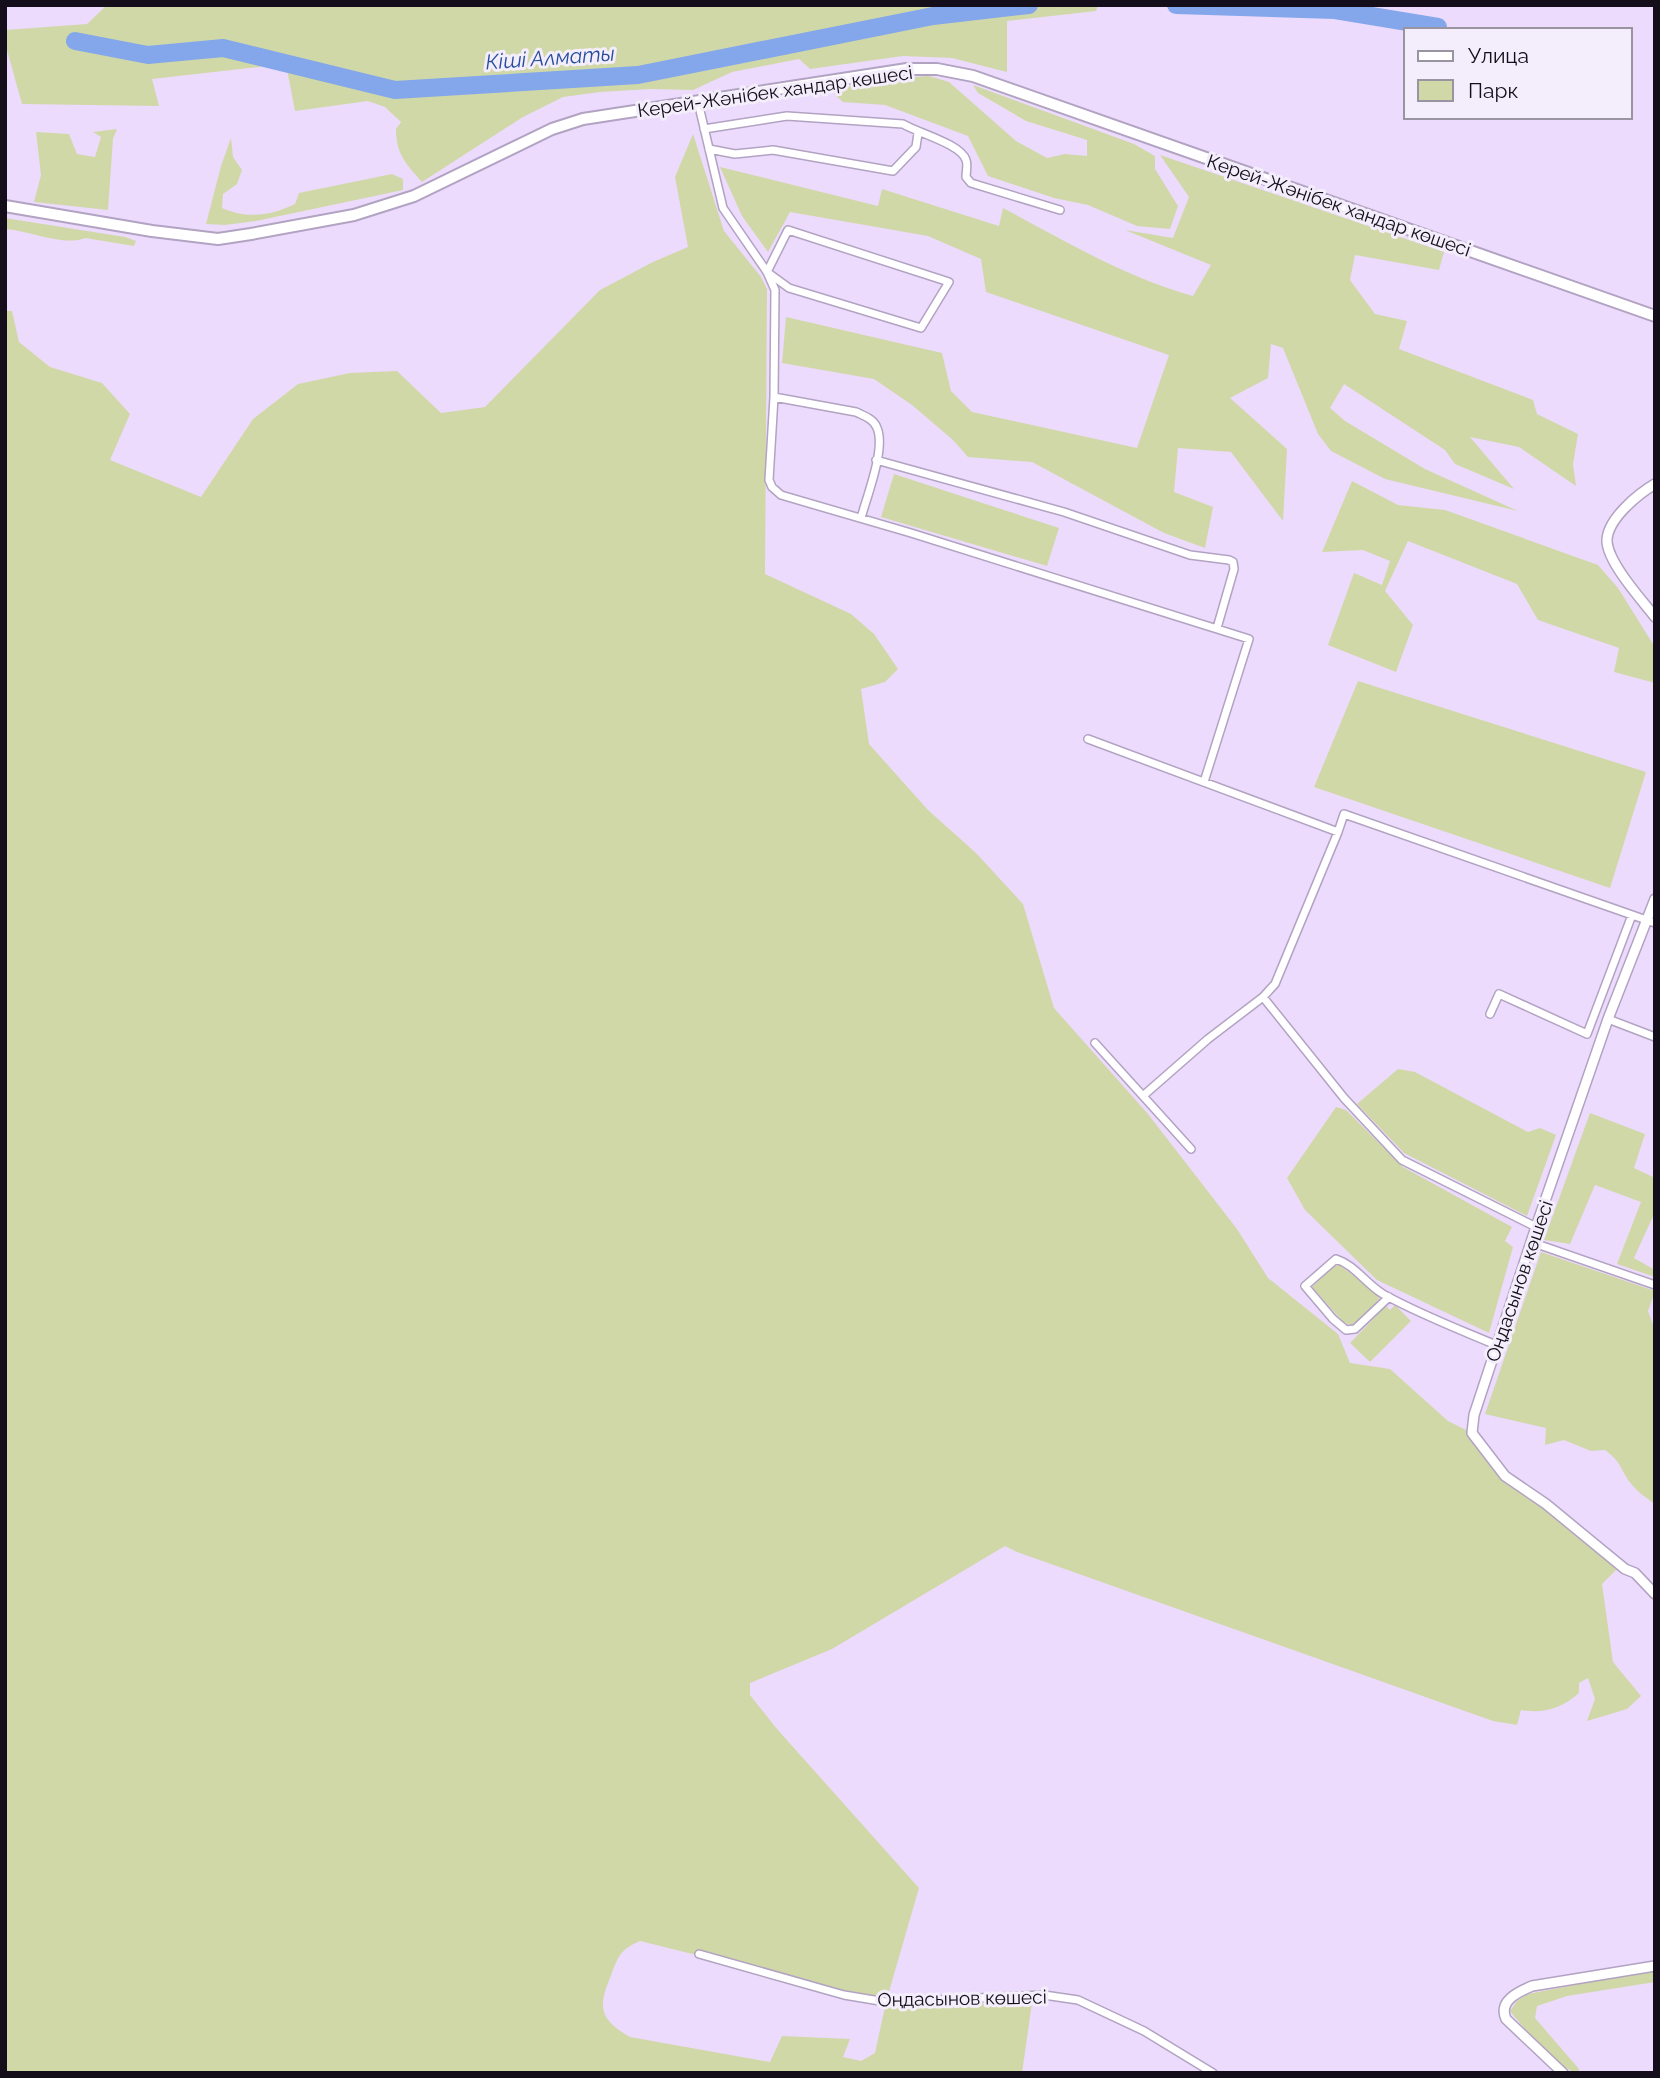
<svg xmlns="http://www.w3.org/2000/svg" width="1660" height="2078" font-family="Raleway,sans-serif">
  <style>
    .green { fill: #d1d8a7; fill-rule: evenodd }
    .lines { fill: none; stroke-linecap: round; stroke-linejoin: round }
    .river { stroke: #83a7ea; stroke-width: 18 }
    .minor-casing { stroke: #b2a3c2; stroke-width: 10 }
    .tertiary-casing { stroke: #b2a3c2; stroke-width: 12 }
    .secondary-casing { stroke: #b2a3c2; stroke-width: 14 }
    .minor { stroke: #fff; stroke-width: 7 }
    .tertiary { stroke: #fff; stroke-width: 9 }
    .secondary { stroke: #fff; stroke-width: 10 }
    .labels { text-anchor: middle; stroke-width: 6; stroke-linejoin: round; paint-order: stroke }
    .street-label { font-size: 19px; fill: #130e19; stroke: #f4edfb }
    .water-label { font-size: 21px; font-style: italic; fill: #264e9d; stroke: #f4edfb }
  </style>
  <rect width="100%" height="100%" fill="#ecdbfd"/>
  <path class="green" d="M107,5h991l-2,6 -89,10v51l-55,-14 -49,-2 -93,13 -11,-10 -67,13 -39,18 -42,-1 -51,3 -37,5 -40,20 -101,65c-16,-18 -26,-28 -26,-53l5,-7 -16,-15 -17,-6 -73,10 -9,-47 -134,15 7,27 -137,-2 -17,-61v-13l82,-6z
    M929,76l20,6 67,59 31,17 18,-4 22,2v-16l-61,-19 -48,-28 -5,-8 161,59 21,12v13l23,37 -8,23 -33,-3 -49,-21 -34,-7 -66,-22 -20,-40 -83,-31 -42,-3 -9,-8c22,-16 68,-16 95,-18z
    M117,129l-4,10 -5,71 -74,-8 7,-27 -5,-43 33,2 8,20 18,3 6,-20 -8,-5z
    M693,134l31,97 37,46 6,12 -2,285 86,40 23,20 24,35 -13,13 -24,7 8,55 59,66 48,43 47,51 31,104 94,106 89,115 31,49 70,56 12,29 40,6 58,52 24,12 33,43 116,89 -19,19 11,78 28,34 -14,13 -40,12 8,-22 -7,-21 -9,5v10c-17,15 -34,21 -58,17l-4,15 -24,-4 -476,-169 -12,-6 -173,103 -82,34v12l27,34 142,159 -33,114 55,2 59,-7 33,-1 -11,77h-1017v-1762h7l7,31 31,25 52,16 28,31 -20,46 91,37 52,-78 45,-35 52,-11 47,-2 44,42 44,-6 115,-117 53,-28 35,-15 -13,-70zM640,1941l246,61 -11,51 -14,8 -18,-4 7,-18 -68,-3 -12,26 -140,-25c-29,-17 -33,-28 -20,-59 8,-21 9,-28 30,-37z
    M231,138l2,19 9,13 -5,14 -14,10 -1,14c26,11 48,8 73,-4l4,-11 93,-19 11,5v11l-147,31 -31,4 -19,-1 15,-58z
    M1160,155l284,97 -5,18 -84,-15 -5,25 25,34 32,7 -8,28 134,51 4,14 41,20 -5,30 3,22 -57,-39 -49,-10 44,52 -59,-25 -10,-14 -101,-66 -14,24 15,13 80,48 93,42 -133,-32 -54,-28 -13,-17 -35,-86 -12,-4 -3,34 -38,20 57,51 -4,72 -52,-69 -53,-4 -4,44 39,15 -8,41 -41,-15 -132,-71 -64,-5 -15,-17 -41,-35 -38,-26 -92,-16 4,-46 156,36 9,38 21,21 165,36 32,-93 -183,-63 -5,-33 -53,-23 -138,-24 -22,40 -26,-36 -22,-49 158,39 4,-17 117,37 4,-18c62,33 122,69 190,88l18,-31 -86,-35 48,8 16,-41z
    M5,218l120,19 11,4 -2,5 -49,-8c-20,9 -58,-8 -80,-9z
    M894,474l165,54 -12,38 -166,-49z
    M1352,481l46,24 47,5 153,55 20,23 35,56 2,5v34l-41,-11 5,-24 -81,-28 -21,-36 -109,-43 -23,50 28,34 -17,47 -68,-27 26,-72 28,12 8,-24 -27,-11 -41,2z
    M1358,681l288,91 -36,116 -296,-101z
    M1398,1069l17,3 113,60 12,-4 16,7 -29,81 -123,-63 -47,-49z
    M1336,1107l10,3 57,57 109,60 -7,14 8,6 -24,86 -112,-53 -72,-70 -18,-32z
    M1590,1113l55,21 -11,34 21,10v34l-21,46 21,12v7l-38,-13 24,-62 -46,-17 -25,59 -26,-4z
    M1541,1252l114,39 -7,20 7,19v174c-10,-7 -19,-13 -26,-23 -11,-16 -7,-18 -24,-31l-14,1 -27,-11 -19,5 1,-17 -61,-14z
    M1338,1264l40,30 1,5 -24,27 -11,-3 -32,-36 20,-20z
    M1395,1305l16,16 -41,41 -20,-19 36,-37 4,4z
    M1655,1969v13l-88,14 -30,10 -2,12 44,51 -1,4c-18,-2 -56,-47 -68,-62l7,-10 11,-7z"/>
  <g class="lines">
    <path class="river" d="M1176,5l159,5 103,17
      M75,41l73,14 75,-7 172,42 243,-15 295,-59 96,-11"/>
    <defs>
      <path id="minor" d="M698,102l25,106 44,64 8,18 -1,107 -5,83 3,7 9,8 130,38 338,106 -45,143
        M704,129l83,-13 116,8c15,9 58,20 63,36 2,4 0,13 0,17l5,6 89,27
        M709,149l26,5 38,-4 120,21 23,-24 2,-14
        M788,230l161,52 -28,46 -132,-40 -22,-16z
        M774,397l82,15c8,4 18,7 21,16 9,20 -10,68 -16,90
        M876,460l188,52 126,43 39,5 4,2 1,7 -17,59
        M1088,739l250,93 6,-18 311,109
        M1263,997l81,101 58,62 134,67
        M1490,1014l9,-20 88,40 45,-119
        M1608,1019l47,18
        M1095,1043l96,106
        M1144,1095l64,-56 55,-42 12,-13 63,-152
        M1531,1242l124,43
        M1389,1297l-34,32 -9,1 -13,-11 -28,-33 31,-27c19,6 30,25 47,35 36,20 75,35 113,51
        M699,1954l145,41 42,7 158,-7 34,5 66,31 69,42"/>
      <path id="tertiary" d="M1655,484c-17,10 -49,36 -48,58 2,22 34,57 48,75
        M1655,899l-47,120 -72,208 -62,188 -2,18 33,43 41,28 79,65 10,4 20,21
        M1563,2073l-57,-54c-8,-18 12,-27 26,-33l123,-20"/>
      <path id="secondary" d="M5,206l147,25 66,8 33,-5 103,-19 60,-19 138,-67 31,-10 324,-50h30l36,7 682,240"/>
    </defs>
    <use href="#minor" class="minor-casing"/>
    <use href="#tertiary" class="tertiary-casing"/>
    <use href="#secondary" class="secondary-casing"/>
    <use href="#minor" class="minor"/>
    <use href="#tertiary" class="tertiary"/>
    <use href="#secondary" class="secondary"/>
  </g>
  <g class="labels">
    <g class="street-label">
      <text transform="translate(775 91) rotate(-8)" y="7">Керей-Жәнібек хандар көшесі</text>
      <text transform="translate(1339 205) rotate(19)" y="7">Керей-Жәнібек хандар көшесі</text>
      <text transform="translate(1519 1281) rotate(-71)" y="7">Оңдасынов көшесі</text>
      <text transform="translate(962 1998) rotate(-1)" y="7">Оңдасынов көшесі</text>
    </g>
    <g class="water-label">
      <text transform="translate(550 58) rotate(-4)" y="7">Кіші Алматы</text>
    </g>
  </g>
  <rect width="1660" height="2078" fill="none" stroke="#130e19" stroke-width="14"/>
  <rect x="1404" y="28" width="228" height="91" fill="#f4edfb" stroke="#9a94a1" stroke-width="2"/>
  <rect x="1418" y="51" width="35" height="10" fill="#ffffff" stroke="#9a94a1" stroke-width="2"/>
  <text x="1468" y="63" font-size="21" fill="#130e19">Улица</text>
  <rect x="1418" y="80" width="35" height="21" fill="#d1d8a7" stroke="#9a94a1" stroke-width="2"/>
  <text x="1468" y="98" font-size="21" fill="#130e19">Парк</text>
</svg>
